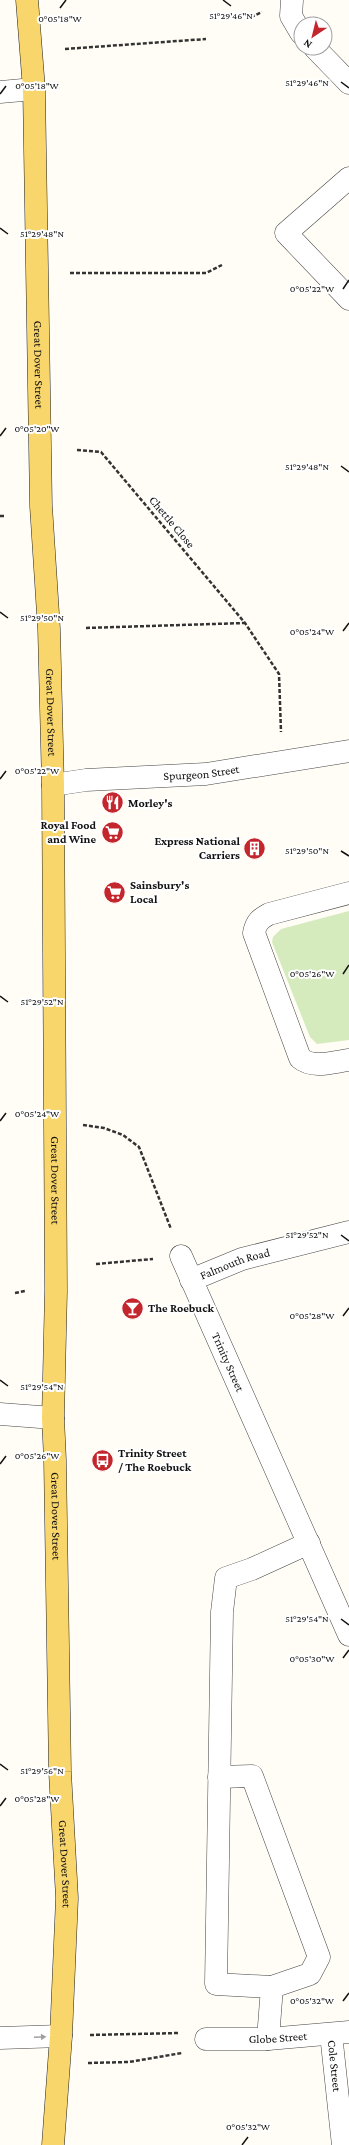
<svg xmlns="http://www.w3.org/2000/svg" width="349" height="2145" font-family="'Crimson Pro',serif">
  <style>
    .green { fill: #d5ebbd }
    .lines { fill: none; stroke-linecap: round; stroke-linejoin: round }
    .minor-casing { stroke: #444; stroke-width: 23 }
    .major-casing { stroke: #222; stroke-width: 23 }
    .path { stroke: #333; stroke-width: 2.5; stroke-dasharray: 4 2; stroke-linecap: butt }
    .minor { stroke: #fff; stroke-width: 22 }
    .major { stroke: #f9d66b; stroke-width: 22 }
    .oneway { fill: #a0a0a0 }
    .ticks { fill: none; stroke: #111; stroke-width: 1.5 }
    .labels { text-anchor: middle; stroke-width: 4; stroke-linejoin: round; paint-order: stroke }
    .street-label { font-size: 12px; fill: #111; stroke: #fff }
    .poi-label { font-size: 12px; font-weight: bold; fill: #111; stroke: #fff; text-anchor: start }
    .ticks-label { font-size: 10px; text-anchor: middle; fill: #111; stroke: #fff; stroke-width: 4; stroke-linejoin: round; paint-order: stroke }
  </style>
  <rect width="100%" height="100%" fill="#fffdf5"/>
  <path class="green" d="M349,911v129l-32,4 -7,-7 -38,-95 1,-5 8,-8z"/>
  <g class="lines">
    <defs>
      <g id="minor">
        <path d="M292,0l-1,16 10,17"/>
        <path d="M315,48l34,35"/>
        <path d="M0,92l34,-3"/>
        <path d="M349,178l-63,55 63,66"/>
        <path id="s1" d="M53,785l33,-5 120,-6 143,-23"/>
        <path d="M349,893l-80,21c-9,5 -13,8 -15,19l46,125c13,11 33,4 49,2"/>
        <path id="s2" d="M181,1256l168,379"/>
        <path id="s3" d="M191,1280l51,-21 107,-27"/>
        <path d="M0,1414l53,4"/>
        <path d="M219,1777l33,-1 67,181 -9,17 -38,13"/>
        <path id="s4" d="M331,2034l12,111"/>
        <path d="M0,2038l61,-2"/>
        <path id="s5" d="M206,2039h62l81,-7"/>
        <path d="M268,2039l4,-52 -56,-3 6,-372 4,-34 26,-9 57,-26"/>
      </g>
      <g id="major">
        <path id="s6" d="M27,0l7,89 7,417 8,123 4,156 3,506 -3,127 2,42 5,312 7,126 -6,138 -8,109"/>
      </g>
    </defs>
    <use href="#minor" class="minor-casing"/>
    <use href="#major" class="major-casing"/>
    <path class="path" d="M251,17l11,-5
      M65,49l141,-10
      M70,273h136l16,-8
      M77,450l24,2 144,171 34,51 2,58
      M0,516h5
      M86,628l158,-5
      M83,1125l21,3 19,7 16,12 32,82
      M96,1264l57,-5
      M15,1293l10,-2
      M90,2035l89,-2
      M88,2063l41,-1 53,-9"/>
    <use href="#minor" class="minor"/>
    <use href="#major" class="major"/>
  </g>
  <defs><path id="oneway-solid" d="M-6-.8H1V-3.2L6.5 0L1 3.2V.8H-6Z"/></defs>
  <use class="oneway" href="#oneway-solid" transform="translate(40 2037) rotate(-3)"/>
  <path class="ticks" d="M223,0l8,6M60,8l6,-8M341,82l8,6M0,94l6,-8M0,228l8,6M343,289l6,-9M0,436l6,-8M341,466l8,6M0,612l8,6M343,631l6,-8M0,779l6,-8M341,851l8,5M343,974l6,-9M0,996l8,6M0,1121l6,-8M341,1235l8,6M343,1316l6,-8M0,1380l8,6M0,1464l6,-8M341,1619l8,6M343,1658l6,-8M0,1764l8,6M0,1806l6,-8M343,2001l6,-8M242,2145l6,-8"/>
  <defs>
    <symbol id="restaurant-disc" viewBox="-11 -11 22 22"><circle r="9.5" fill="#c4262e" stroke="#fff"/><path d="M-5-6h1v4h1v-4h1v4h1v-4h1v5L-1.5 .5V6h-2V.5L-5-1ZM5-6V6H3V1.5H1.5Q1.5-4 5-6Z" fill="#fff"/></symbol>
    <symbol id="supermarket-disc" viewBox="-11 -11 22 22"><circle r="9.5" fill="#c4262e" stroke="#fff"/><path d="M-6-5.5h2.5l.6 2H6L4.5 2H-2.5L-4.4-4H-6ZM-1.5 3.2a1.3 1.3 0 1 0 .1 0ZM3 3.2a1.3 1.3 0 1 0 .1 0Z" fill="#fff"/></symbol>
    <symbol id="building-disc" viewBox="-11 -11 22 22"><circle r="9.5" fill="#c4262e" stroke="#fff"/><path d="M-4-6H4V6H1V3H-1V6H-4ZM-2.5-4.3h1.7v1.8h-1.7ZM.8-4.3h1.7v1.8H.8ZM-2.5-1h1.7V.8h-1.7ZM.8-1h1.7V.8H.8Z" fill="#fff"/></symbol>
    <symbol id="bar-disc" viewBox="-11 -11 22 22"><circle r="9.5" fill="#c4262e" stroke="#fff"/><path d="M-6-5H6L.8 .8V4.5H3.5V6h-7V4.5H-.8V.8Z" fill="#fff"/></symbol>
    <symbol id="bus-disc" viewBox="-11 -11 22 22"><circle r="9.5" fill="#c4262e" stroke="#fff"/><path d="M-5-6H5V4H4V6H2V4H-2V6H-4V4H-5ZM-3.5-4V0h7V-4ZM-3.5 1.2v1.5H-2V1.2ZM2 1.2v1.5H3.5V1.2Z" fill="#fff"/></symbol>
  </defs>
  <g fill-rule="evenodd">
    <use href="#restaurant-disc" x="100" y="790" width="25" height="25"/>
    <use href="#supermarket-disc" x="100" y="820" width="25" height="25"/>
    <use href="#building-disc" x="242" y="836" width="25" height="25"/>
    <use href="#supermarket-disc" x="102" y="880" width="25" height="25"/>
    <use href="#bar-disc" x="120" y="1296" width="25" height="25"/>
    <use href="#bus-disc" x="90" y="1448" width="25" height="25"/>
  </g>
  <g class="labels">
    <g class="street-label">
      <text dy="4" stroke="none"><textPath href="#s6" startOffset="365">Great Dover Street</textPath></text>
      <text transform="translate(172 522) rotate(50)" y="4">Chettle Close</text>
      <text dy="4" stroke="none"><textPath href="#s6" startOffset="713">Great Dover Street</textPath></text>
      <text dy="4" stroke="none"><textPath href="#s1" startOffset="149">Spurgeon Street</textPath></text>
      <text dy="4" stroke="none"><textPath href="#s6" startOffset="1181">Great Dover Street</textPath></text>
      <text dy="4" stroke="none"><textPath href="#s3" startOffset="47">Falmouth Road</textPath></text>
      <text dy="4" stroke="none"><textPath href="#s2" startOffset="116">Trinity Street</textPath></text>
      <text dy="4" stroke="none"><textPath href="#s6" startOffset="1517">Great Dover Street</textPath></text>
      <text dy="4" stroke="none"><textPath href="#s6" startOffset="1865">Great Dover Street</textPath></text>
      <text dy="4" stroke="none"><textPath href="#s5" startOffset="72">Globe Street</textPath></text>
      <text dy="4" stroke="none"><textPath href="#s4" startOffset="32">Cole Street</textPath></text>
    </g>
    <g class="poi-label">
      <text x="128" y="807">Morley's</text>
      <text x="96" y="829" text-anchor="end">Royal Food<tspan x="96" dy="14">and Wine</tspan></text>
      <text x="240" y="845" text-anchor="end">Express National<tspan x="240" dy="14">Carriers</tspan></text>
      <text x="130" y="889">Sainsbury's<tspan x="130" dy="14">Local</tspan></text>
      <text x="148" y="1312">The Roebuck</text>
      <text x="118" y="1457">Trinity Street<tspan x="118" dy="14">/ The Roebuck</tspan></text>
    </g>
  </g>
  <g class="ticks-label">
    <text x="231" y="19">51°29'46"N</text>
    <text x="60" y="22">0°05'18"W</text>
    <text x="307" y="86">51°29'46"N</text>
    <text x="37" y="89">0°05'18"W</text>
    <text x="42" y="237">51°29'48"N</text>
    <text x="312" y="292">0°05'22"W</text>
    <text x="37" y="432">0°05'20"W</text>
    <text x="307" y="470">51°29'48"N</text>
    <text x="42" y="621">51°29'50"N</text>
    <text x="312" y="635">0°05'24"W</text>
    <text x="37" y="774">0°05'22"W</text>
    <text x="307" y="854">51°29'50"N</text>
    <text x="312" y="977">0°05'26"W</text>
    <text x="42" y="1005">51°29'52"N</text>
    <text x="37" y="1117">0°05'24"W</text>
    <text x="307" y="1238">51°29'52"N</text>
    <text x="312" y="1319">0°05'28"W</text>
    <text x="42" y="1390">51°29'54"N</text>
    <text x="37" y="1459">0°05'26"W</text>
    <text x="307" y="1622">51°29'54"N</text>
    <text x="312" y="1662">0°05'30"W</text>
    <text x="42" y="1774">51°29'56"N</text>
    <text x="37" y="1802">0°05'28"W</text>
    <text x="312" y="2004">0°05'32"W</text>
    <text x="248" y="2130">0°05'32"W</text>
  </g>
  <g transform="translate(313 36) rotate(215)"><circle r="19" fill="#ffffff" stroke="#a0a0a0"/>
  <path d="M0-3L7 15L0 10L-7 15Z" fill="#c4262e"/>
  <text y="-6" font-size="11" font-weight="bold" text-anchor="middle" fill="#111111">N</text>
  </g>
</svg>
